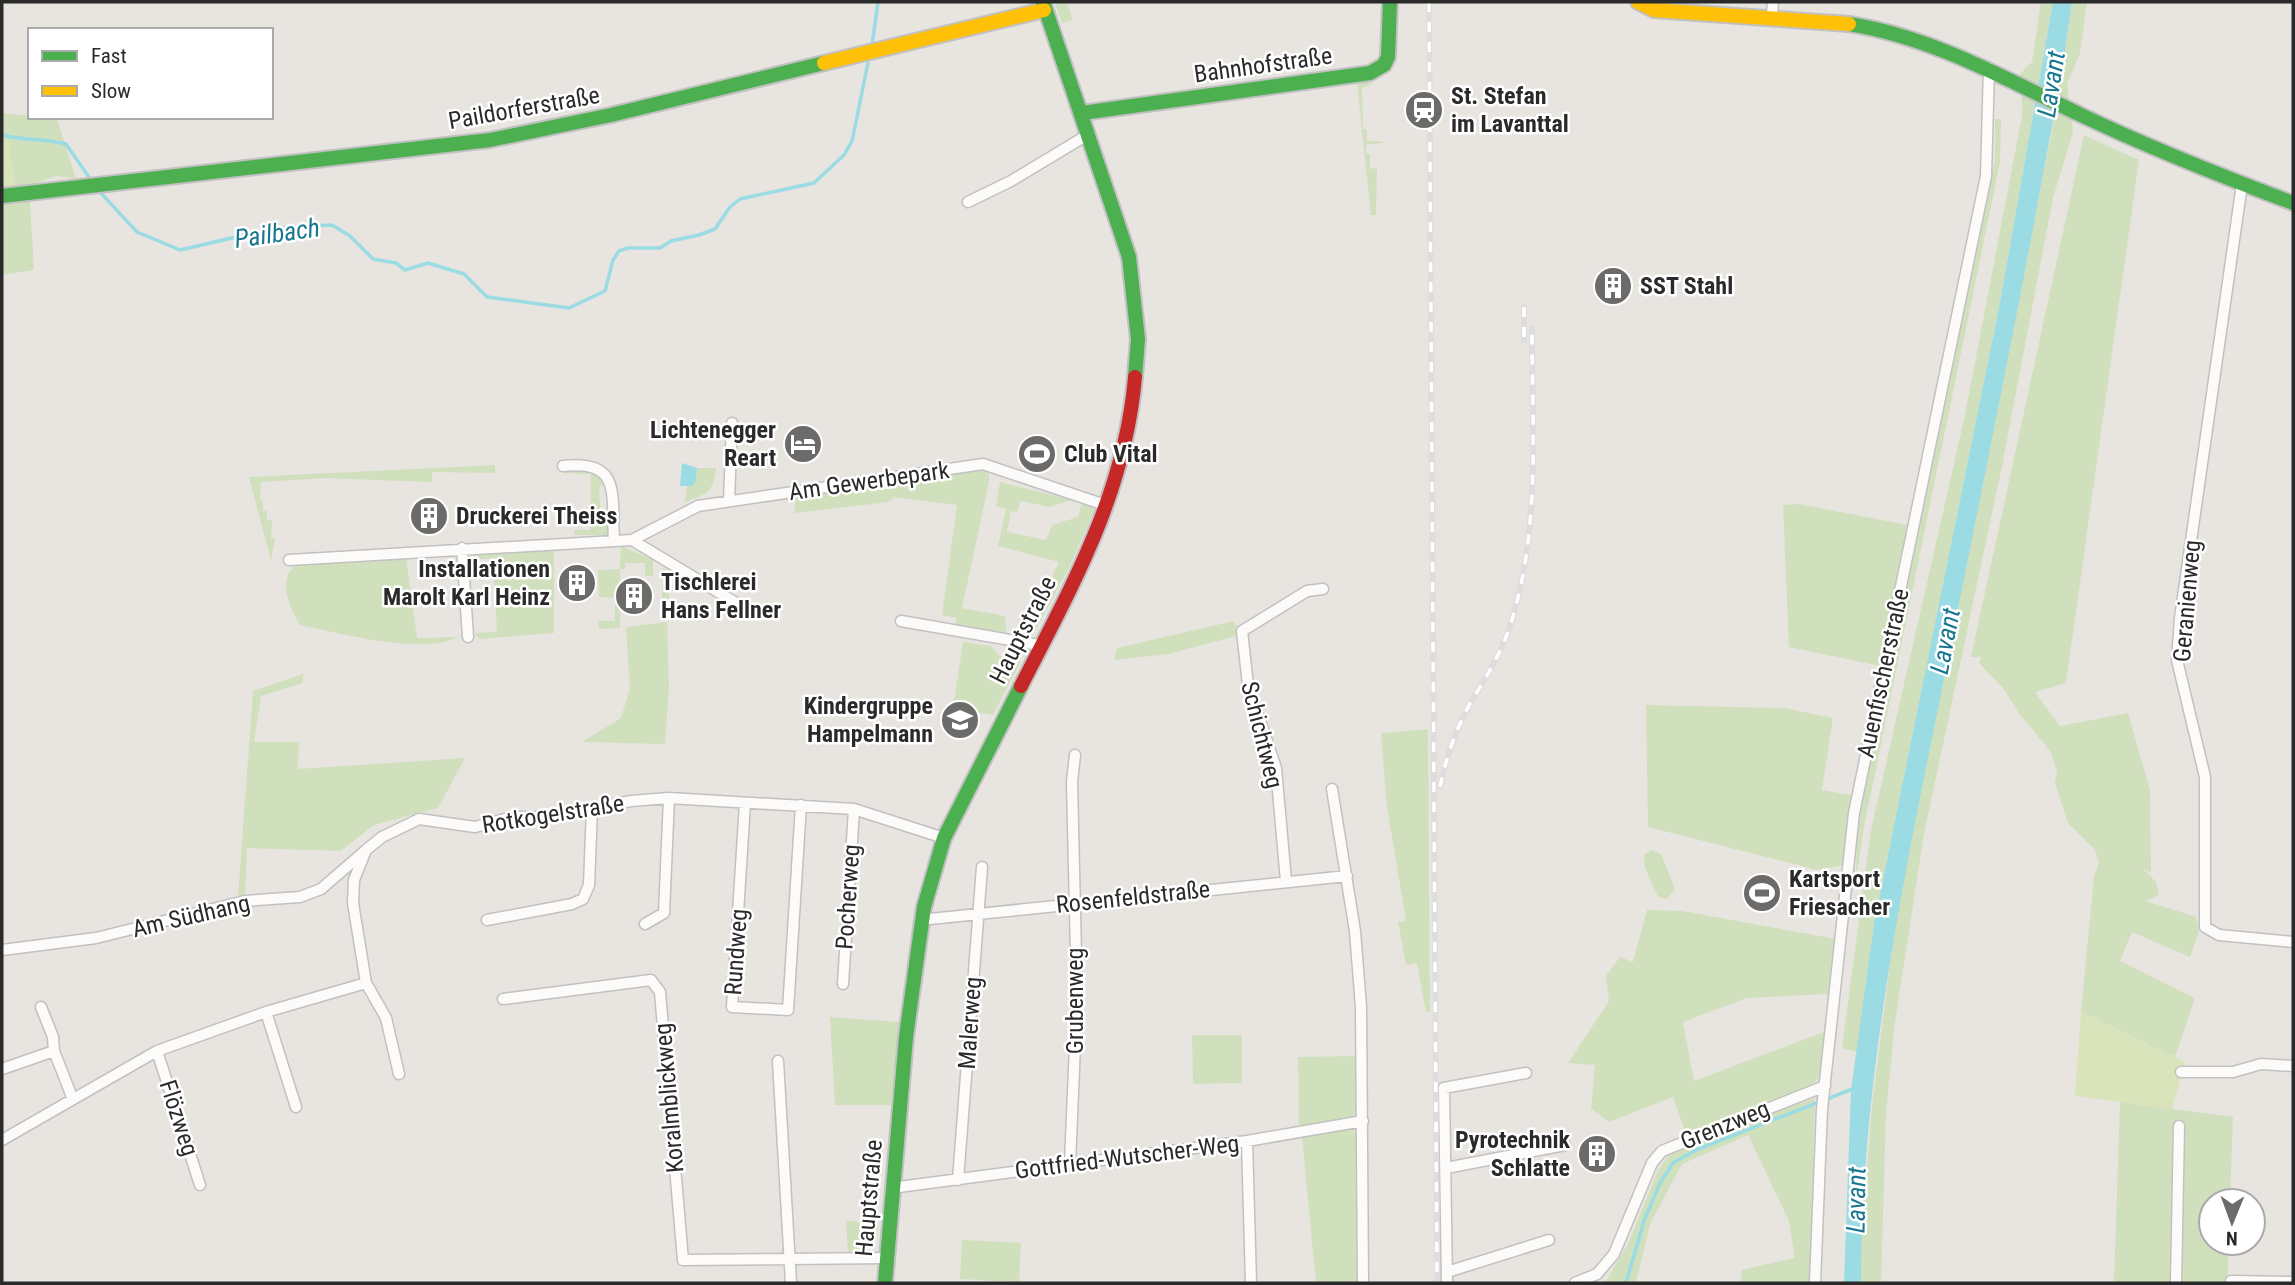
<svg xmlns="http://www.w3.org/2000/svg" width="2295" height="1285" font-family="'Roboto Condensed',sans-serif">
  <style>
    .green { fill: #d0e0bc }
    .pitch { fill: #dae4ba }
    .water { fill: #9adbe4 }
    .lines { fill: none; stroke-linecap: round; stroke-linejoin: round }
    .stream { stroke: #9adbe4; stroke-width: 3.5 }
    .street-casing { stroke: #c2c1c1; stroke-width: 13 }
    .fast-casing { stroke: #c2c1c1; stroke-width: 18 }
    .slow-casing { stroke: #c2c1c1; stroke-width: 18 }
    .jam-casing { stroke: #c2c1c1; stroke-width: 18 }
    .street { stroke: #fcfbfa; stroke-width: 10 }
    .fast { stroke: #4caf50; stroke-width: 14 }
    .slow { stroke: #ffc107; stroke-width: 14 }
    .jam { stroke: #c62828; stroke-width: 14 }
    .rail-casing { stroke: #deddde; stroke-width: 6 }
    .rail { stroke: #fff; stroke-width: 3.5; stroke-dasharray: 10; stroke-linecap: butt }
    .labels { text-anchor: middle; stroke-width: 5; stroke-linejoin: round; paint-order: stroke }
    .street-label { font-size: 24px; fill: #2a2a2a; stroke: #fff }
    .poi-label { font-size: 24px; font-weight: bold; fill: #2a2a2a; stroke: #fff; text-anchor: start }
    .water-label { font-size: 26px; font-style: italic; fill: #187790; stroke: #fff }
  </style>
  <rect width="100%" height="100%" fill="#e8e4e0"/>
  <path class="green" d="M1055,2h12l6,18 -11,3z
    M2041,2h12l-54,306 -125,616 -17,128 -15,-4 29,-218 94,-415 57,-299 -1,-43 11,-11z
    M2072,2h15l-7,51 -13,31 6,48 -20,66 -51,268 -78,368 -29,188 -9,90 -5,171h-20v-46l11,-130 24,-192 155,-779z
    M1357,83h18l-13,5 1,41h4v12l21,1 -22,3v9h4v14l7,1 -1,46h-5z
    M2,113l55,6 19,60 -20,-3 -27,10 5,84 -32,5z
    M1995,119h6l-1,43 -136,665 -9,59 3,-65 137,-661z
    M2084,135l55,25 -73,523 -31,9 25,34 68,-13 22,77 1,82 -8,-3 13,13 3,13 -13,6 50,16 3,15 -9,25 -58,-25 -12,29 75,37 -20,59 -94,-45 13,-135 5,-15 -4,-12 -27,-27 -13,-40 2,-12 -7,-20 -32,-39 -15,-24 -24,-25 2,-6h-10z
    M495,465v8l-63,-1v10l-108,-4 -63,4 -1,18 3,1v10h4v9h5l-1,18h4l-4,22 -22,-83z
    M697,468h19c-2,24 -10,27 -31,34l2,-15 9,-6z
    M565,469c19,0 31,0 41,16l-7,1 2,36h8v13h-35l1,-5h15l1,-56 -28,-1z
    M973,470l16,1v11l-27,126 43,8 1,16 -51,-6 1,-8 -14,-3 15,-110 -63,-8 -5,5 -95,11 2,-15z
    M1000,482l72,18 -22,7 -29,-6 -4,11 -6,-1 -4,21 39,8 6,-15 26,-8 3,-12 4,-1 10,5 -25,57 -37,69 -10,1 -8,-4 4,-13 13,2 27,-59 -61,-16 8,-37 -10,-3z
    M1799,504l109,21 -28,141 -91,-19 -6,-142z
    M621,546l32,14v16h-8v-13h-20v6h-5v59l-21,1 -1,-8h17v-23l-16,-1 -1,-27 22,-1z
    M554,548v85l-75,6 -4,-6 22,-1 -4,-73h-18l3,-5z
    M406,556l11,82 41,-1c-35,19 -119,-4 -158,-12 -11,-18 -24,-48 -2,-61z
    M663,568l6,3v48l-8,1z
    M1234,621l6,14 -71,19 -55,6 3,-12z
    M667,622l2,67 -4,55 -83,-2 39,-24 9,-30 -4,-61z
    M963,642l28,4 8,10 22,5 -28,54 -40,-7z
    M303,674v9l-42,13 -7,46h45l-1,27 167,-11 -27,50 -64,17 -33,26 -94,-3 -2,49 -7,1 15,-207z
    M1646,705l138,3 49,10 -11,72 29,5 -7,70 -27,5 -169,-43z
    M1428,729l2,283h-4l-9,-49 -11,2 -7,-38 -1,-5 8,-1 -19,-114 -6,-74z
    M1652,850l9,4 14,35 -8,10 -9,-2 -13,-29 -1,-13z
    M1647,910l35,1 154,28 -7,55 -82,4 -64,24 11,59 130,-49 -5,46 -8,8 -125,48 -13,-37 -64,25 -18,-13 4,-44 -27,-2 41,-62 -3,-25 14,-19 13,5z
    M830,1017l69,5 -8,83h-56z
    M1192,1035h50v48l-49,1z
    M1358,1056v53l-6,8 -53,10 -1,-70z
    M1815,1098l-5,185h-68l-1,-13 54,-12 -6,-37 -41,-86 -66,29 -32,60 -14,59h-31l23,-39 29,-71 11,-18 25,-13z
    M2120,1102l113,15 -3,84h-19v42h18l-2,40h-113z
    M1352,1128l6,7 1,148h-43l-14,-147z
    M846,1220l32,5 -1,13 -17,13 -12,1z
    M962,1240l59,3 -2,39 -59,-3z"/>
  <path class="pitch" d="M2,138l6,1 8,47 -14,2z
    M2081,1012l104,50 -13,47 -97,-13z"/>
  <path class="water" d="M2053,2h19l-9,62c-37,212 -81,423 -123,635 -39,191 -79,388 -79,584h-17l7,-193 23,-166 125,-616z
    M682,463l15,5 -1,13 -4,5h-12z"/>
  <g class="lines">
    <path class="stream" d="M872,45l6,-43
      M2,135c22,6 42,3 64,9l25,36
      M99,191l38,41 43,18 95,-22 57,-3 18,11 23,23 23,4 9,7 23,-7 36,11 23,23 82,11 36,-17 8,-31 6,-9 9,-3h32l11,-7 28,-6 16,-6 15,-22 10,-8 74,-16 30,-28 8,-14 16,-78
      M1626,1283l18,-62 16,-38 13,-20 23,-13 159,-62"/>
    <defs>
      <path id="street" d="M1772,14l1,-12
        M2242,184l-62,434 -3,42 28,117v150l14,8 74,7
        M968,202l43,-21 78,-47
        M563,466c60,-7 48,30 51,75
        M729,501l3,-78
        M632,540l66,-34 285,-42 125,42
        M462,548l6,89
        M289,560l343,-20 106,64
        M901,621l138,24
        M1332,789l23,142 6,76 2,276
        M745,803l-13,204 56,3 13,-205
        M1286,881l-10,-113 -28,-83 -6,-54 65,-40 16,-2
        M487,920l85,-16 11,-5 6,-14 3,-77
        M920,920l427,-44
        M645,924l19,-11 5,-115
        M2,950l94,-12 149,-37 55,-4 21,-8 44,-38
        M366,983l20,35 13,56
        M843,984l11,-175
        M503,999l148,-19 9,12 23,268 204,-2
        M41,1007l12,30 1,14
        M266,1012l30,95
        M157,1051l43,134
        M778,1061l13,222
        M2,1069l52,-18 18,46
        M2181,1072h52l28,-8 32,2
        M2,1140l155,-89 109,-39 100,-29 -13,-80 1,-23 12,-30 16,-13 37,-18 56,8 38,-10h36l82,-16 38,-3 185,11 90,29
        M1247,1141l4,142
        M1070,1163l7,-165 -5,-216 3,-27
        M1446,1168l119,-23
        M958,1180l24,-313
        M891,1188l356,-47 116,-20
        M1447,1272l102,-32
        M2231,1281l62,1
        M1447,1283l-3,-195 82,-15
        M1575,1283l22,-9 17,-20 38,-91 10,-12 163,-65
        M1815,1283l7,-174 32,-296 132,-637 3,-108
        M2176,1283l3,-157"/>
      <path id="fast" d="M1043,2l86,255 9,82 -3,38
        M1849,24c83,13 157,55 232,91 69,33 140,61 212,88
        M1082,113l288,-40 14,-8 4,-8 2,-55
        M2,196l488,-56 121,-25 213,-52
        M885,1283l21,-246 18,-130 20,-69 77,-152"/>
      <path id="slow" d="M1638,2l16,8 195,14
        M824,63l220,-53"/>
      <path id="jam" d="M1021,686c52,-102 104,-193 114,-309"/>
    </defs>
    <use href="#street" class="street-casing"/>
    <use href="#fast" class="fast-casing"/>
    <use href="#slow" class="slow-casing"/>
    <use href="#jam" class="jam-casing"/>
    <use href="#street" class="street"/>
    <use href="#fast" class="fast"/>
    <use href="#slow" class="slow"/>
    <use href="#jam" class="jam"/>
    <defs>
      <path id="rail" d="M1429,2l8,1281
        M1524,307v33
        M1440,787c6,-29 16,-59 31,-85 15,-25 30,-48 39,-76 31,-96 22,-198 22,-297"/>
    </defs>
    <use href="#rail" class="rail-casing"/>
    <use href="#rail" class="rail"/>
  </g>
  <defs>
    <symbol id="station-disc" viewBox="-11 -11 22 22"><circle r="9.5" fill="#6c6b6a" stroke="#fff"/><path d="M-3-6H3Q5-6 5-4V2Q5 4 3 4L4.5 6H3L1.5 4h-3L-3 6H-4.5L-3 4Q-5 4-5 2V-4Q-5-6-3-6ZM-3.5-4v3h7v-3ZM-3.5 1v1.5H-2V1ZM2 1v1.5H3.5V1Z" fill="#fff"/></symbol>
    <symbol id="building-disc" viewBox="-11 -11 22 22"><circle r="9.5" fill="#6c6b6a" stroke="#fff"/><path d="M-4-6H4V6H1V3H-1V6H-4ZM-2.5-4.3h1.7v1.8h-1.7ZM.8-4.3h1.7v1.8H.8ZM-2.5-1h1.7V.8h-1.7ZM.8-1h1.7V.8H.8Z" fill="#fff"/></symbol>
    <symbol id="hotel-disc" viewBox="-11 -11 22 22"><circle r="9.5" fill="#6c6b6a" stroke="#fff"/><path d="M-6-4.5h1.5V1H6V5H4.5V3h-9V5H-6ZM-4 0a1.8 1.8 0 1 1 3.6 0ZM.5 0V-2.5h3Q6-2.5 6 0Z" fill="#fff"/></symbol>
    <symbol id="stadium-disc" viewBox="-11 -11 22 22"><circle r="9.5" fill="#6c6b6a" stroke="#fff"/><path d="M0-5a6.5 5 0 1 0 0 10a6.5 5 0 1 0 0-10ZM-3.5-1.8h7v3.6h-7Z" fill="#fff"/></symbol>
    <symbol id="school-disc" viewBox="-11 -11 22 22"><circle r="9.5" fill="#6c6b6a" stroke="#fff"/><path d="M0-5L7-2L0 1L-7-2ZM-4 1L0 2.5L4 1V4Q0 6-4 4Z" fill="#fff"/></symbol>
  </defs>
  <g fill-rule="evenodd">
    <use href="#station-disc" x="1402" y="88" width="44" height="44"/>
    <use href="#building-disc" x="1591" y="264" width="44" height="44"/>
    <use href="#hotel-disc" x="781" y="422" width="44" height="44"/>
    <use href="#stadium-disc" x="1015" y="432" width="44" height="44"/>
    <use href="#building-disc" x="407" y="494" width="44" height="44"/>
    <use href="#building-disc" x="555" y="561" width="44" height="44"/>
    <use href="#building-disc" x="612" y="574" width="44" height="44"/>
    <use href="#school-disc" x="938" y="698" width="44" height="44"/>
    <use href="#stadium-disc" x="1740" y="871" width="44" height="44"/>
    <use href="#building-disc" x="1575" y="1132" width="44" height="44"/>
  </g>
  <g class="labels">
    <g class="street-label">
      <text transform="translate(1263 65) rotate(-8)" y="8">Bahnhofstraße</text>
      <text transform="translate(524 108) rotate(-10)" y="8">Paildorferstraße</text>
      <text transform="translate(869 481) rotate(-8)" y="8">Am Gewerbepark</text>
      <text transform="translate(2187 601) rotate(-85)" y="8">Geranienweg</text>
      <text transform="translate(1023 630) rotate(-63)" y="8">Hauptstraße</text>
      <text transform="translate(1883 673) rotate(-78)" y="8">Auenfischerstraße</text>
      <text transform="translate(1262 735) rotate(76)" y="8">Schichtweg</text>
      <text transform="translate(553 814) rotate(-9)" y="8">Rotkogelstraße</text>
      <text transform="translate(848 897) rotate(-86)" y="8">Pocherweg</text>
      <text transform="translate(1133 897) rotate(-6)" y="8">Rosenfeldstraße</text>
      <text transform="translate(191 916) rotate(-13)" y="8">Am Südhang</text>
      <text transform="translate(736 952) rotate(-86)" y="8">Rundweg</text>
      <text transform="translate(1075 1001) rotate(-90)" y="8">Grubenweg</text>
      <text transform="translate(970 1023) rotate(-86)" y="8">Malerweg</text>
      <text transform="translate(669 1098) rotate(-95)" y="8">Koralmblickweg</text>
      <text transform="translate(179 1118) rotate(72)" y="8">Flözweg</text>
      <text transform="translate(1725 1125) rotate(-22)" y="8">Grenzweg</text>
      <text transform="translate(1127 1157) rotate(-7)" y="8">Gottfried-Wutscher-Weg</text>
      <text transform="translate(869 1198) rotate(-85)" y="8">Hauptstraße</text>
    </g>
    <g class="poi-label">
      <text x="1451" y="104">St. Stefan<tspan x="1451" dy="28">im Lavanttal</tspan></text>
      <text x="1640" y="294">SST Stahl</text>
      <text x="776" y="438" text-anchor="end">Lichtenegger<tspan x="776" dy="28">Reart</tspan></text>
      <text x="1064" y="462">Club Vital</text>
      <text x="456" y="524">Druckerei Theiss</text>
      <text x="550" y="577" text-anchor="end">Installationen<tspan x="550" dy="28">Marolt Karl Heinz</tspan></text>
      <text x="661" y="590">Tischlerei<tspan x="661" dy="28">Hans Fellner</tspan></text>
      <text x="933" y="714" text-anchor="end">Kindergruppe<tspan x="933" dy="28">Hampelmann</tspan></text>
      <text x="1789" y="887">Kartsport<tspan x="1789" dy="28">Friesacher</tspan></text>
      <text x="1570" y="1148" text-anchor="end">Pyrotechnik<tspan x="1570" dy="28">Schlatte</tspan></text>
    </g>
    <g class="water-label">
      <text transform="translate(2051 84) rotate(-81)" y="9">Lavant</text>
      <text transform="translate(277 233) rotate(-8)" y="9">Pailbach</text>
      <text transform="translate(1945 641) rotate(-79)" y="9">Lavant</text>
      <text transform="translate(1856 1200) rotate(-89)" y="9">Lavant</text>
    </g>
  </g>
  <rect width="2295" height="1285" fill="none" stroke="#2a2a2a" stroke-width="7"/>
  <rect x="28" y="28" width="245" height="91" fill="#ffffff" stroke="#aaaaaa" stroke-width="2"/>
  <rect x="42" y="51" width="35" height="10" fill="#4caf50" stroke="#aaaaaa" stroke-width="2"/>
  <text x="91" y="63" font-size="21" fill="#2a2a2a">Fast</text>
  <rect x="42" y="86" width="35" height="10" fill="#ffc107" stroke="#aaaaaa" stroke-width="2"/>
  <text x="91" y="98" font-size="21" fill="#2a2a2a">Slow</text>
  <g transform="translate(2232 1222) rotate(181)"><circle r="33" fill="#ffffff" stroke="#aaaaaa" stroke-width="2"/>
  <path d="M0-5L12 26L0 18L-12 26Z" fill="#6c6b6a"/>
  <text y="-10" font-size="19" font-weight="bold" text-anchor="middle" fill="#2a2a2a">N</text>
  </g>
</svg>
